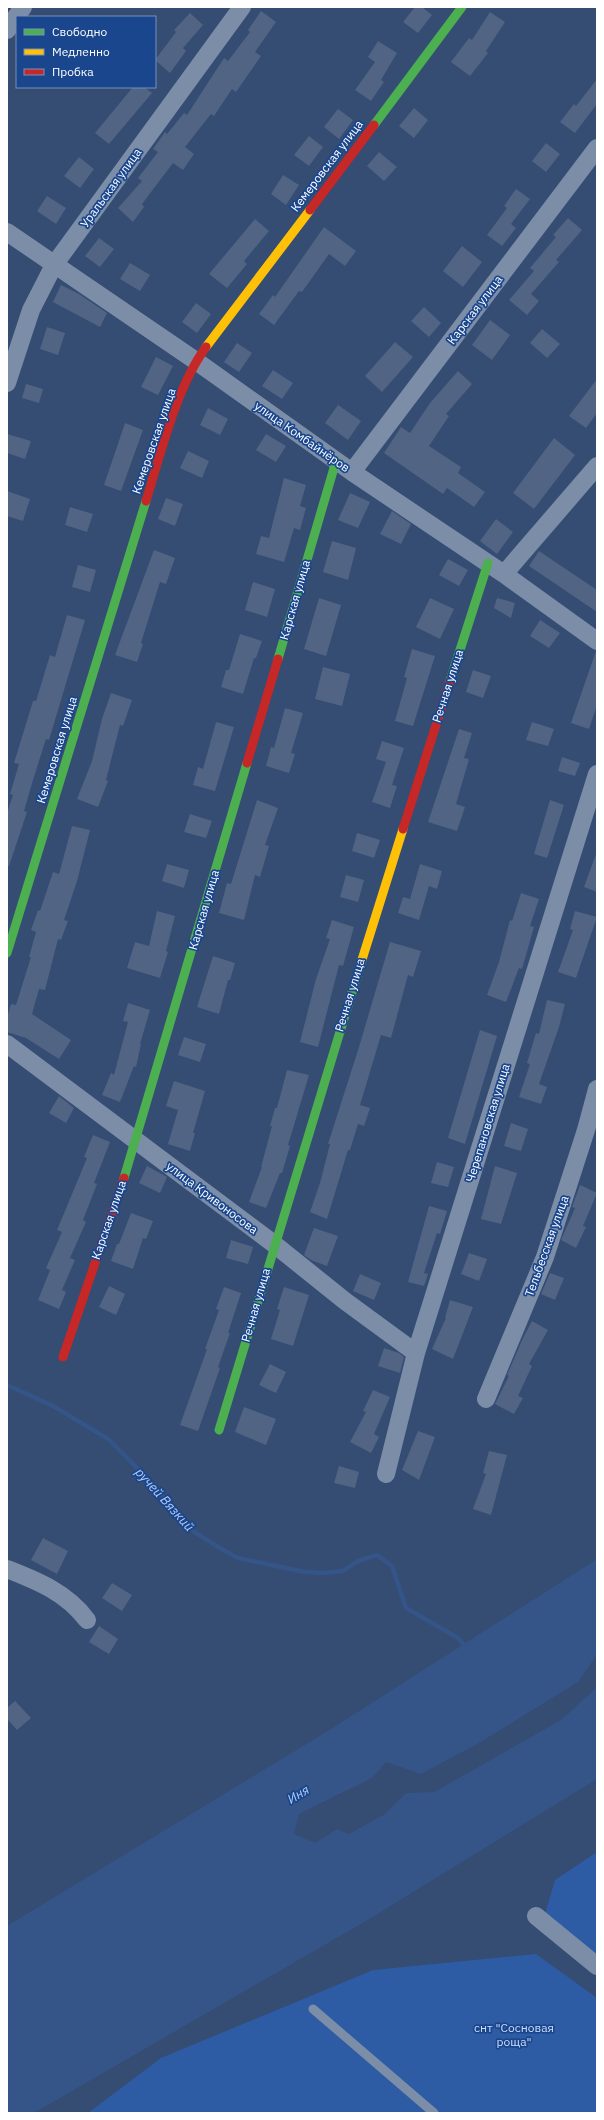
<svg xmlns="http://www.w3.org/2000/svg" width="604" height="2120" font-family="'IBM Plex Sans',sans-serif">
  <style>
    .green { fill: #2e5ca4 }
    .water { fill: #355488 }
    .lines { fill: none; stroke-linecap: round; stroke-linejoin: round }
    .stream { stroke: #355488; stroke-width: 4.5 }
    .building { fill: #516484 }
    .lane { stroke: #7c8da7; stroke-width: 9 }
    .street { stroke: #7c8da7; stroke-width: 18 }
    .fast { stroke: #4caf50; stroke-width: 9 }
    .slow { stroke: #ffc107; stroke-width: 9 }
    .jam { stroke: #c62828; stroke-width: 9 }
    .labels { text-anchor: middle; stroke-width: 3.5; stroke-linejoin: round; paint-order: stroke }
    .street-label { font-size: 12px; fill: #fff; stroke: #1a468e }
    .park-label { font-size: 12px; fill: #cddffa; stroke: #1a468e }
    .water-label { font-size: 13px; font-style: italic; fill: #b3cef5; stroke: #1a468e }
  </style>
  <rect width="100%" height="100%" fill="#354c73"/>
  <path class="green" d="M597,1852v123l-57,-44 15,-51z
    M536,1954l61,44v115h-509l73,-55 212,-88z"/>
  <path class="water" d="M597,1559v96l-19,27 -99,61 -58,31 -35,-12 -14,16 -73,36 -5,20 21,9 22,-14 12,5 36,-20 21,-21 28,-1 127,-72 36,-33v92l-231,142 -332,192h-27v-187l324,-197z"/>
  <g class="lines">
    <path class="stream" d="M7,1385l46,21 55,33 29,29 56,63 30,19 15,8 67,14 20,1 18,-2 15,-10 19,-6 15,11 14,42 52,30 9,10"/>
  </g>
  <path class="building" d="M415,7h7l10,8 -14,18 -15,-11z
    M261,11l15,11 -21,30 6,4 -25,36 -4,-3 -18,27 -3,-2 -26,33 9,7 -11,16 -10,-7 -31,41 2,3 -11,15 -15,-14 24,-27 -4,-3 20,-26 -5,-3 12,-17 2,2 17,-21 3,2 37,-57 4,3 22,-29 -2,-2z
    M490,12l15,10 -19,29 2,2 -18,23 -19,-14 18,-24 3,2z
    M190,13l13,12 -20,23 3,3 -16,22 -15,-13 21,-28 -2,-2z
    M378,41l19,12 -16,27 3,2 -13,19 -16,-11 20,-28 -7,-5z
    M597,79v25l-22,29 -15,-11 14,-18 2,2z
    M133,87h11l8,6 -43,51 -14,-11z
    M414,108l14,12 -14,18 -15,-12z
    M338,109l15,11 -14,19 -15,-12z
    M309,136l14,11 -14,19 -15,-11z
    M546,143l14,11 -14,18 -14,-11z
    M379,152l18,15 -13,14 -17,-15z
    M79,157l15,12 -14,19 -16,-12z
    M283,175l16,10 -13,20 -15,-11z
    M516,189l14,10 -19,25 5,4 -14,18 -15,-11 20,-27 -3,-2z
    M47,196l19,12 -10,16 -19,-13z
    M568,218l14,12 -26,30 3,2 -28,32 8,7 -12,14 -18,-15 25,-29 -4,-3 26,-31 -3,-2z
    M255,219l14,12 -25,30 3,3 -20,24 -18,-14z
    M324,227l32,24 -11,15 -16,-12 -27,38 -3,-1 -25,34 -15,-11 14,-19 2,2z
    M99,238l15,11 -14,18 -15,-11z
    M462,246l20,16 -19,25 -20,-16z
    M130,263l20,12 -10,16 -20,-12z
    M61,285l18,9 28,19 -7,14 -47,-25z
    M196,303l15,11 -14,19 -15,-11z
    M424,307l17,16 -12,14 -18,-16z
    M490,320l20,15 -18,25 -20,-15z
    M47,327l18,6 -7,22 -18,-6z
    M542,329l18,15 -13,14 -17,-15z
    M395,342l18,15 -31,35 -17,-16z
    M237,343l15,10 -13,19 -15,-10z
    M156,357l17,9 -15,29 -17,-8z
    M273,370l20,13 -11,16 -20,-13z
    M458,371l14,13 -26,30 3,2 -20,30 32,21 -3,6 27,19 -11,15 -27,-19 -4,6 -59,-41 17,-26 9,6 20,-30z
    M597,379v34l-11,15 -17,-12z
    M26,384l17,5 -4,14 -17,-5z
    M338,405l23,16 -13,19 -23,-17z
    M208,408l20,11 -8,16 -20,-10z
    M125,423l18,7 -22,61 -17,-6z
    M7,434l24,7 -6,18 -18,-6z
    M266,434l20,12 -10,16 -20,-12z
    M554,438l21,17 -41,54 -21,-16z
    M188,451l21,10 -7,17 -22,-10z
    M284,478l22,7 -6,21 6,2 -6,22 -6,-2 -10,34 -28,-8 5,-18 8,2z
    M7,491l23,8 -7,22 -16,-5z
    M350,493l20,9 -12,26 -20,-8z
    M166,498l17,6 -8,22 -17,-7z
    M70,507l23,7 -6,18 -22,-7z
    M392,511l19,13 -10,20 -21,-10z
    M496,519l17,13 -16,22 -17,-13z
    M332,541l24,7 -8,32 -25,-8z
    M154,550l21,8 -9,26 -6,-2 -19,61 2,1 -6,18 -22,-7z
    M539,551l58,39v22l-68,-46z
    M448,559l20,11 -9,16 -20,-11z
    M78,565l18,5 -6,22 -18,-5z
    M253,582l22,7 -8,28 -22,-7z
    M319,598l22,7 -15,51 -22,-7z
    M430,598l24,11 -14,30 -24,-12z
    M497,598l18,5 -4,15 -17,-10z
    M67,615l18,5 -36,120 -3,-1 -13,41 -9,31 3,1 -18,54h-2v-53l6,-18 -3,-1 9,-30 -5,-1 19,-62h3l14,-46 5,2z
    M540,620l20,13 -11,15 -19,-12z
    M240,634l22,7 -6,17h-2l-11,36 -22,-7 5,-17h3z
    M412,649l23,7 -22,70 -18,-5 12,-43 -3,-1z
    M596,651l1,54 -8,24 -18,-6z
    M323,667l27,7 -8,32 -27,-7z
    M473,670l18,6 -8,22 -17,-6z
    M111,693l21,7 -9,26 -3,-1 -14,55 2,1 -10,26 -21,-8 15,-38 10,-42z
    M285,708l18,5 -12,40 4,1 -6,19 -23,-7 5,-19 3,1z
    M216,722l18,5 -19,64 -22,-6 5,-18 5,2z
    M532,722l22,7 -6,17 -22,-6z
    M459,729l13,4 -8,25 5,1 -13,45 9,3 -8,24 -29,-9z
    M382,741l22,7 -12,37 5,1 -7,22 -18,-6 14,-40 -10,-3z
    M562,757l18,6 -5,13 -17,-5z
    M257,800l21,8 -13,37 4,1 -9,31 -5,-2 -11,45 -25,-7 8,-30 4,1z
    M550,800l14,5 -17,53 -13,-4z
    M190,814l22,7 -6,17 -22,-6z
    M72,826l18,4 -13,51 -13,39 4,1 -7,19 -3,-1 -13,51 -6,-1 -7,25 39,26 -12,19 -33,-21 -19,-6v-14l4,-14 5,1 15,-48h-2l7,-25 -5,-2 7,-20 2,1 13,-39 6,2z
    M357,833l23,7 -6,18 -22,-7z
    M596,854h1v38l-13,-5z
    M167,864l22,6 -5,18 -22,-7z
    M420,864l22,7 -5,18 -8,-3 -10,34 -21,-7 5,-16 7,2z
    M346,875l18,5 -6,22 -18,-5z
    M521,893l18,6 -9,27 4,1 -12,42 -3,-1 -13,34 -19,-7 12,-33 11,-42 2,1z
    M157,911l18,5 -9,35 2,1 -8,26 -33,-10 8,-26 14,4z
    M575,911l22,6 -21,61 -18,-6 15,-42 -3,-1z
    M332,920l22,7 -11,39 -4,-1 -21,82 -18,-5 16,-63 14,-40 -4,-1z
    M390,942l31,9 -8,26 -5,-2 -17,63 -10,-3 -21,70 10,3 -6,18 -6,-2 -8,26h-2l-21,69 -17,-7 10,-29 10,-39h-2l31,-97z
    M213,956l22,7 -5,17h-2l-9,34 -22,-7z
    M547,1000l18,4 -6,23 -20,57 8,3 -6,17 -22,-7 11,-33 -3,-1 9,-30 3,1z
    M128,1003l22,7 -10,34h1l-5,23 -2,-1 -14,36 -18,-7 9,-22 3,2 14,-53 -5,-1z
    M480,1030l17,6 -32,108 -17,-6z
    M184,1037l22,7 -6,18 -22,-7z
    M287,1070l22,5 -21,70 2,1 -8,27h-2l-14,35 -17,-6 13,-35h-1l11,-41h-2l5,-18h2z
    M174,1081l31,10 -12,42h2l-5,18 -22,-7 10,-34 -12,-4z
    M59,1096l15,12 -8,15 -17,-10z
    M511,1123l17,6 -7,22 -17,-5z
    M93,1135l17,7 -16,41 3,1 -14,36 3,2 -16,36 5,2 -13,30 4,2 -7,17 -21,-9 12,-30 -4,-2 16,-36 -5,-2 30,-72 -3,-1z
    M437,1162l17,5 -6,20 -17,-4z
    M147,1166l20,11 -7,16 -21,-10z
    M495,1166l22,7 -16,51 -20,-5z
    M580,1185l17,8 -14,33 3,1 -10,21 -15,-8 14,-32 -3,-1z
    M429,1206l18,5 -7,23 -3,-1 -13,40 4,1 -4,12 -16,-4z
    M131,1213l22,8 -7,18 -3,-1 -10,31 -22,-8 6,-17h2z
    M314,1228l24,8 -11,30 -16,-6 -7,-5z
    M231,1240l22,7 -5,17 -22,-6z
    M469,1253l18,6 -8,22 -18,-7z
    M550,1273l14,5 -9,22 -14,-6z
    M360,1274l21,9 -7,17 -21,-9z
    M109,1286l16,8 -9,21 -17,-8z
    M224,1287l17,6 -13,40h2l-12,34 2,1 -22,63 -18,-6 27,-76h-2l14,-39 -3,-1z
    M284,1287l25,8 -16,51 -22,-7 9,-29 -3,-1z
    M450,1300l23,7 -20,52 -21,-10 14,-31h-1z
    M532,1321l16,9 -19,34 3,2 -14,30 5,2 -9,16 -19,-10 14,-28 -2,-1 16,-37z
    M384,1348l15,5 5,4 -4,16 -22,-7z
    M270,1364l16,8 -10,21 -17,-8z
    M373,1390l17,7 -16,37 5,3 -8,16 -21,-11 16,-30 -3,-1z
    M244,1407l32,12 -10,26 -31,-13z
    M418,1431l17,6 -16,43 -17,-10z
    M489,1451l18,4 -16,60 -18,-6 13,-35 -3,-1z
    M339,1466l20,6 -4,16 -21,-5z
    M43,1538l25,13 -11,23 -26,-14z
    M112,1583l20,12 -10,16 -20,-13z
    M99,1626l19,13 -9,15 -20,-12z
    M15,1701l16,17 -14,12 -10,-11v-11z"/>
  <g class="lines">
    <path class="lane" d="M313,2009l121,104"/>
    <path class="street" d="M7,30l16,-23
      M7,232l189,129 156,111 152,102 93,67
      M7,383l24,-73 23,-45 188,-258
      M352,472l245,-324
      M504,574l93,-108
      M7,1044l267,200 71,57 71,52
      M486,1399l59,-142 41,-127 11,-41
      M386,1474l30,-121 181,-579
      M7,1569c31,12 60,24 80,51
      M536,1916l61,50"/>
    <path class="fast" d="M374,125l88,-118
      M278,659l58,-198
      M450,681l38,-118
      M7,953l139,-452
      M124,1178l123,-415
      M219,1430l141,-464"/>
    <path class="slow" d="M206,347l104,-137
      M360,966l43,-137"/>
    <path class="jam" d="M310,210l64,-85
      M146,501c15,-48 30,-113 60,-154
      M247,763l31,-104
      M403,829l47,-148
      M63,1357l61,-179"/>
  </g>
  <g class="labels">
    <g class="street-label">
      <text transform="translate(327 166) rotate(-53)" y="4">Кемеровская улица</text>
      <text transform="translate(111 188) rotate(-54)" y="4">Уральская улица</text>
      <text transform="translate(475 310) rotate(-53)" y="4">Карская улица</text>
      <text transform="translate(302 437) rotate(35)" y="4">улица Комбайнёров</text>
      <text transform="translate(154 441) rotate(-71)" y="4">Кемеровская улица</text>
      <text transform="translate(295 600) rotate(-74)" y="4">Карская улица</text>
      <text transform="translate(448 686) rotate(-72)" y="4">Речная улица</text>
      <text transform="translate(57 750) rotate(-73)" y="4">Кемеровская улица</text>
      <text transform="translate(204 910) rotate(-74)" y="4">Карская улица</text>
      <text transform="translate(350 995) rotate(-73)" y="4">Речная улица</text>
      <text transform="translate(488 1123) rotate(-73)" y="4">Черепановская улица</text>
      <text transform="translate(212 1198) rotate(37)" y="4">улица Кривоносова</text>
      <text transform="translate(109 1220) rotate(-71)" y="4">Карская улица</text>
      <text transform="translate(547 1246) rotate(-70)" y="4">Тельбесская улица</text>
      <text transform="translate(256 1305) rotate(-74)" y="4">Речная улица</text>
    </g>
    <g class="park-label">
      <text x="514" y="2032">снт "Сосновая<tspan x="514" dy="14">роща"</tspan></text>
    </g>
    <g class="water-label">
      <text transform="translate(165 1499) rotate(48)" y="5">ручей Вязкий</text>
      <text transform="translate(298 1794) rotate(-31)" y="5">Иня</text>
    </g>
  </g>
  <rect width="604" height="2120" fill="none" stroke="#ffffff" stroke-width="16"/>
  <rect x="16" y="16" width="140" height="72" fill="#1a468e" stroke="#7690bb"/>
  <rect x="24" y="29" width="20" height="6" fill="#4caf50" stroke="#7690bb"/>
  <text x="52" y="36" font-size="12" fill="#ffffff">Свободно</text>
  <rect x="24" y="49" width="20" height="6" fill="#ffc107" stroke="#7690bb"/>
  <text x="52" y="56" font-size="12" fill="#ffffff">Медленно</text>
  <rect x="24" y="69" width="20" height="6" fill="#c62828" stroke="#7690bb"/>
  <text x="52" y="76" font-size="12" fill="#ffffff">Пробка</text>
</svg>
